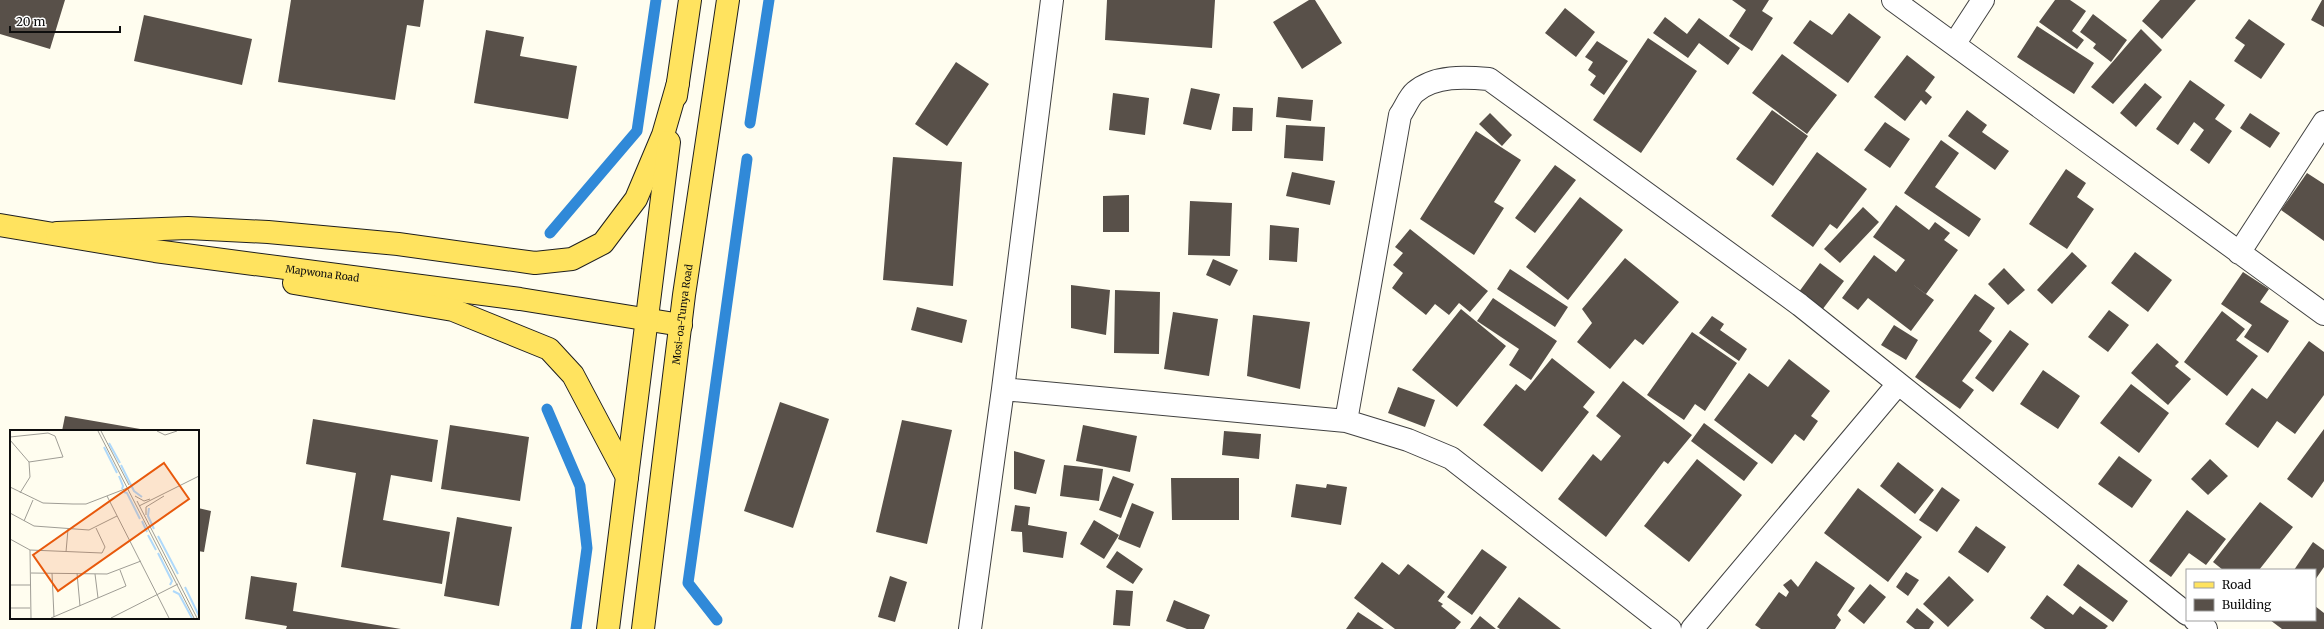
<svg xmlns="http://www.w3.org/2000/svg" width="2324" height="629" font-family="Merriweather,serif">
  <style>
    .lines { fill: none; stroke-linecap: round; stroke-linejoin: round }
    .stream { stroke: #3089d8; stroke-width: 11 }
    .building { fill: #585049 }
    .minor-casing { stroke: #414141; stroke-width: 24 }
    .major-casing { stroke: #1f1f1f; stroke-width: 24 }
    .minor { stroke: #fff; stroke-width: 22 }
    .major { stroke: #ffe35f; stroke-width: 22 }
    .labels { text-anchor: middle; stroke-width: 4; stroke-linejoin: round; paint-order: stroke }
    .street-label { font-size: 10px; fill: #0e0e0e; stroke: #fff }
    .inset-river { fill: none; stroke: #afd9fb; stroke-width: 2 }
    .inset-road { fill: none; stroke: #9f9d95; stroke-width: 1 }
    .view { fill: #e8590c; fill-opacity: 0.15; stroke: #e8590c; stroke-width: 2 }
    .inset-edge { fill: none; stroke: #0e0e0e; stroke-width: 2 }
  </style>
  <rect width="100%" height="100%" fill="#fffdef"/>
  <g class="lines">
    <path class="stream" d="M750,123l19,-123
      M550,233l87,-102 19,-131
      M547,409l33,77 7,62 -11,81
      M717,620l-29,-37 59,-424"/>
  </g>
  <path class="building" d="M0,0h65l-15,49 -50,-15z
    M291,0h133l-4,27 -13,-2 -12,75 -117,-18z
    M1107,0h108l-3,48 -107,-8z
    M1309,0h6l27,43 -40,26 -29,-47z
    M1732,0h37l-7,11 11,7 -21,33 -23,-15 17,-26z
    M2055,0h15l16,11 -14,20 12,9 -7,9 -38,-27z
    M2160,0h36l-34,39 -20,-18z
    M2322,0h2v27l-13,-7z
    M1565,8l30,24 -19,25 -31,-24z
    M1849,13l32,24 -33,46 -55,-40 17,-23 22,15z
    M2093,14l34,26 -16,22 -18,-14 3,-4 -16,-12z
    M144,15l108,24 -10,46 -108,-24z
    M1665,17l22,17 12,-16 41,30 -12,17 -29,-22 -11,15 -35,-25z
    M2249,19l36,25 -24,35 -27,-18 11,-16 -10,-7z
    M2037,26l57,37 -20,31 -57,-37z
    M2141,29l21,21 -49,54 -22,-17z
    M486,30l38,7 -4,19 57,10 -9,53 -94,-16z
    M1648,38l49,33 -56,82 -48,-33z
    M1597,41l31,20 -24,34 -14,-10 6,-9 -8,-6 5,-8 -8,-5z
    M1782,54l55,41 -30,39 -55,-41z
    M1907,55l28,22 -10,14 7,6 -6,8 -5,-5 -16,21 -31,-24z
    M956,62l33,22 -42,62 -32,-22z
    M2190,80l35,25 -10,14 17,12 -23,33 -19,-14 14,-20 -10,-8 -16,23 -22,-16z
    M2145,83l17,14 -26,30 -16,-14z
    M1191,88l29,6 -9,36 -28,-6z
    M1113,93l36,5 -4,37 -36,-5z
    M1278,97l35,3 -2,21 -35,-4z
    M1233,107l20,1 -1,23h-20z
    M1772,110l36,26 -35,50 -37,-27z
    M1967,110l20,15 -5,7 27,19 -14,19 -47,-34z
    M1490,113l22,22 -10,11 -23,-22z
    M2250,113l30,20 -10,15 -30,-20z
    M1885,122l25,17 -20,29 -26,-18z
    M1286,125l39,2 -2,34 -39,-3z
    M1476,131l45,29 -27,42 10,6 -30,47 -54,-36z
    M1941,140l18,13 -24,34 46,32 -12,18 -65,-44z
    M1817,152l50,37 -30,40 -7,-5 -17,23 -42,-31z
    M893,157l69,5 -9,124 -70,-6z
    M1555,165l21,15 -41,53 -20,-15z
    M2066,169l20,14 -9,14 17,12 -27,40 -38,-25z
    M1292,172l43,9 -5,24 -44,-9z
    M2307,173l17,11v57l-43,-31z
    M1129,195v37h-26v-36z
    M1580,197l43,33 -55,70 -42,-33z
    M1190,201l42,2 -2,53 -42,-1z
    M1896,205l33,25 6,-8 15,11 -6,7 14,10 -32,44 -18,-13 26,19 -23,31 -43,-33 -10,12 -16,-12 32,-43 22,17 9,-12 -32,-23z
    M1863,207l16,15 -39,41 -16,-14z
    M1270,225l29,3 -2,34 -28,-2z
    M1410,229l78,62 -18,21 -11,-9 -10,12 -14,-11 -9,11 -34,-27 11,-15 -10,-8 10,-12 -8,-6z
    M2072,252l15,14 -35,38 -15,-14z
    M2135,252l37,28 -24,32 -37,-29z
    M1625,258l54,44 -36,43 -8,-6 -25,30 -33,-27 15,-19 -10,-14z
    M1213,259l25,11 -8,16 -24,-11z
    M1820,263l24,18 -25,33 -23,-18z
    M2004,268l21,22 -17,15 -20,-21z
    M1510,269l58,38 -13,20 -58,-38z
    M2243,272l26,17 -9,13 29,19 -21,32 -24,-16 8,-12 -31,-21z
    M1071,285l39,5 -4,45 -35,-7z
    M1115,290l45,2 -1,62 -45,-1z
    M1975,294l20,14 -16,23 13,10 -30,40 12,9 -14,19 -45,-32z
    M1493,298l64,43 -26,39 -22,-15 10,-16 -42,-28z
    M917,307l50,13 -5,23 -51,-13z
    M1461,309l45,37 -49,61 -45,-37z
    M2109,310l20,15 -21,27 -20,-15z
    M2222,311l23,18 -9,11 22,16 -31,40 -43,-34z
    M1173,312l45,7 -9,57 -45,-7z
    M1253,315l57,7 -10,67 -53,-13z
    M1712,316l12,8 -4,6 27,19 -8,12 -40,-28z
    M1894,325l24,15 -12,20 -25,-15z
    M2010,330l19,14 -36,48 -18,-14z
    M1692,332l45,31 -32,48 -10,-7 -11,16 -37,-25z
    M2309,341l15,11v43l-29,39 -18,-13 -19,27 -33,-24 27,-36 15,11z
    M2157,343l22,19 -4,4 16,13 -23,26 -37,-32z
    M1552,358l43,34 -12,15 6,5 -47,60 -59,-47 33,-41 9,7z
    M1789,359l41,32 -19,25 7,5 -14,20 -9,-7 -23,30 -58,-44 35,-47 19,14z
    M2043,370l37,26 -22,33 -38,-25z
    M1623,381l69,54 -24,29 -4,-3 -58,76 -48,-38 35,-45 8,7 20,-25 -25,-20z
    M2131,384l38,29 -30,40 -39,-30z
    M1398,387l37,13 -10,27 -37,-14z
    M780,402l49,17 -36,109 -49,-17z
    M65,416l81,14v1h-84z
    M313,419l125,21 -6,42 -41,-7 -8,45 67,12 -8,52 -101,-17 15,-94 -50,-9z
    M902,420l50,10 -25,114 -51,-12z
    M1704,423l54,40 -14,18 -53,-40z
    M450,425l79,12 -9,64 -79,-12z
    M1083,425l54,11 -7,36 -54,-11z
    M2324,429v52l-12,17 -25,-19z
    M1224,431l37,3 -2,25 -37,-4z
    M1014,451l31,9 -9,34 -22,-5z
    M2119,456l33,24 -20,28 -34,-24z
    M1697,459l45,36 -53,67 -45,-36z
    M2210,459l18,17 -20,19 -17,-16z
    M1898,462l36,28 -19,24 -35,-28z
    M1064,465l39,4 -4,32 -39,-5z
    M1113,476l21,8 -13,34 -22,-8z
    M1171,478h68v42h-67z
    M1296,484l30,4 1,-4 20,3 -6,38 -50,-8z
    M1942,487l18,13 -23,32 -18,-12z
    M1858,488l64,49 -34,45 -64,-49z
    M2260,502l33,25 -34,43h-36l-10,-8z
    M1132,503l22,9 -14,36 -22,-9z
    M1015,505l15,2 -2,18 39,7 -4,26 -40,-6 -1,-20 -11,-1z
    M198,508l13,3 -7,41 -6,-1z
    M2187,510l39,29 -20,26 -17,-12 -18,24 -22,-16z
    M457,517l55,10 -13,79 -55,-10z
    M1094,520l25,15 -15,24 -24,-15z
    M1976,526l30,21 -18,26 -30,-21z
    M2313,542l11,8v17l-9,13v-10h-21z
    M1482,549l25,18 -35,48 -25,-18z
    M1117,551l26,18 -10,15 -27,-17z
    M1816,561l39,27 -18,27 4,5 -6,9h-74l-6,-4 24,-33 7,5 3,-5 -6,-7 8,-6 7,8z
    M1382,562l17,13 9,-11 37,28 -7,9 5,3 -2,2 20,16 -6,7h-60l-41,-31z
    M2078,564l50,37 -15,21 -50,-37z
    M1906,572l13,8 -11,16 -12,-9z
    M251,576l46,7 -4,28 108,18h-115l1,-3 -42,-7z
    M890,576l17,6 -12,40 -17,-5z
    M1949,576l25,24 -26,27 -25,-23z
    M1870,584l16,13 -22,27 -16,-13z
    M1116,590l17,1 -3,35 -17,-1z
    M2047,595l26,20 7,-9 28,20 -3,3h-60l-15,-11z
    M1519,597l42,32h-61l-3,-2z
    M1174,600l36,15 -6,14h-17l-21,-8z
    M2315,606l9,7v16h-42l-12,-9h45z
    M1917,608l17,14 -5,7h-14l-9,-7z
    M1358,612l26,17h-38z
    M1480,616l16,13h-26z"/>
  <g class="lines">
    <defs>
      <path id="minor" d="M1893,0l431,314
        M1955,43l28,-43
        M2239,253l85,-131
        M1003,389l343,32 62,19 43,18 219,171
        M1346,421l54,-306c5,-7 9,-18 15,-23 20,-17 50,-15 74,-13l311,226 387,309
        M2195,620l11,9
        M970,629l33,-240 49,-389
        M1692,629l206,-245"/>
      <g id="major">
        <path d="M676,96l14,-96"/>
        <path id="s1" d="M0,225l155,26 365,48 161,26"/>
        <path d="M57,233l131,-5 80,4 130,12 137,19 37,-4 31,-16 33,-44 27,-64 15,-52"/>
        <path d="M294,283l159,27 96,39 24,26 54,102"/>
        <path d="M608,629l61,-487"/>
        <path id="s2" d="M643,629l41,-334 44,-295"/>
      </g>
    </defs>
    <use href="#minor" class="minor-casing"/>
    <use href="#major" class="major-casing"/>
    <use href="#minor" class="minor"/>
    <use href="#major" class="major"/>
  </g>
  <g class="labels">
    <g class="street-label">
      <text dy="4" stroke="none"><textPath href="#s1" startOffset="326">Mapwona Road</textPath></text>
      <text dy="4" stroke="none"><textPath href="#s2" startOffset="317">Mosi-oa-Tunya Road</textPath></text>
    </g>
  </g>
  <g transform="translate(10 430)">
    <rect width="189" height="189" fill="#fffdef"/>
    <path class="inset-river" d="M99,13l11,20M94,17l13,26M111,35l13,26 8,6M109,46l4,10 -1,3M114,62l3,1 13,26M139,78l-1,8 6,13M132,91l5,11M138,105l8,15M148,106l20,38M148,123l14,28 -2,4M175,157l14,29M163,161l6,3 13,24"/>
    <path class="inset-road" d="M88,1l96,187M91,1l28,54M147,1l8,4 12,-4M0,7l38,-4 7,3 8,21 -34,5M0,10l19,22 1,15 -10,16M0,57l33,16 30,1h13l44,-17M97,66l62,122M125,66l9,5 6,-2M127,71l60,117M129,76l60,-30M0,83l24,13 55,4 28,-14M136,85v-8l18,-11M14,91l9,-21M0,109l20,11 72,3 3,-6 -9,-19M20,120l1,68M56,122l2,-23M21,143l76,1 34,-13M42,143l2,44M67,143l3,33M85,144l3,24M0,155h21M0,178h20M41,188l75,-32 -6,-16M101,188l67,-34"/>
    <path class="view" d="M154,33l25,36 -131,92 -25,-36z"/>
    <rect width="189" height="189" class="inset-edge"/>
  </g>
  <rect x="2186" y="569" width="130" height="52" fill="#ffffff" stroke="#9f9f9f"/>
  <rect x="2194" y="582" width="20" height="6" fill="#ffe35f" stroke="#9f9f9f"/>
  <text x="2222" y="589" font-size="12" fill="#0e0e0e">Road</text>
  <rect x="2194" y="599" width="20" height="12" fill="#585049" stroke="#9f9f9f"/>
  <text x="2222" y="609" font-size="12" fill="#0e0e0e">Building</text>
  <path d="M10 26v6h110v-6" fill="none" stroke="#0e0e0e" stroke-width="2"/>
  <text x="16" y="26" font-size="12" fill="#0e0e0e" stroke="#ffffff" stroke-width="3" paint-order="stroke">20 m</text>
</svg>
